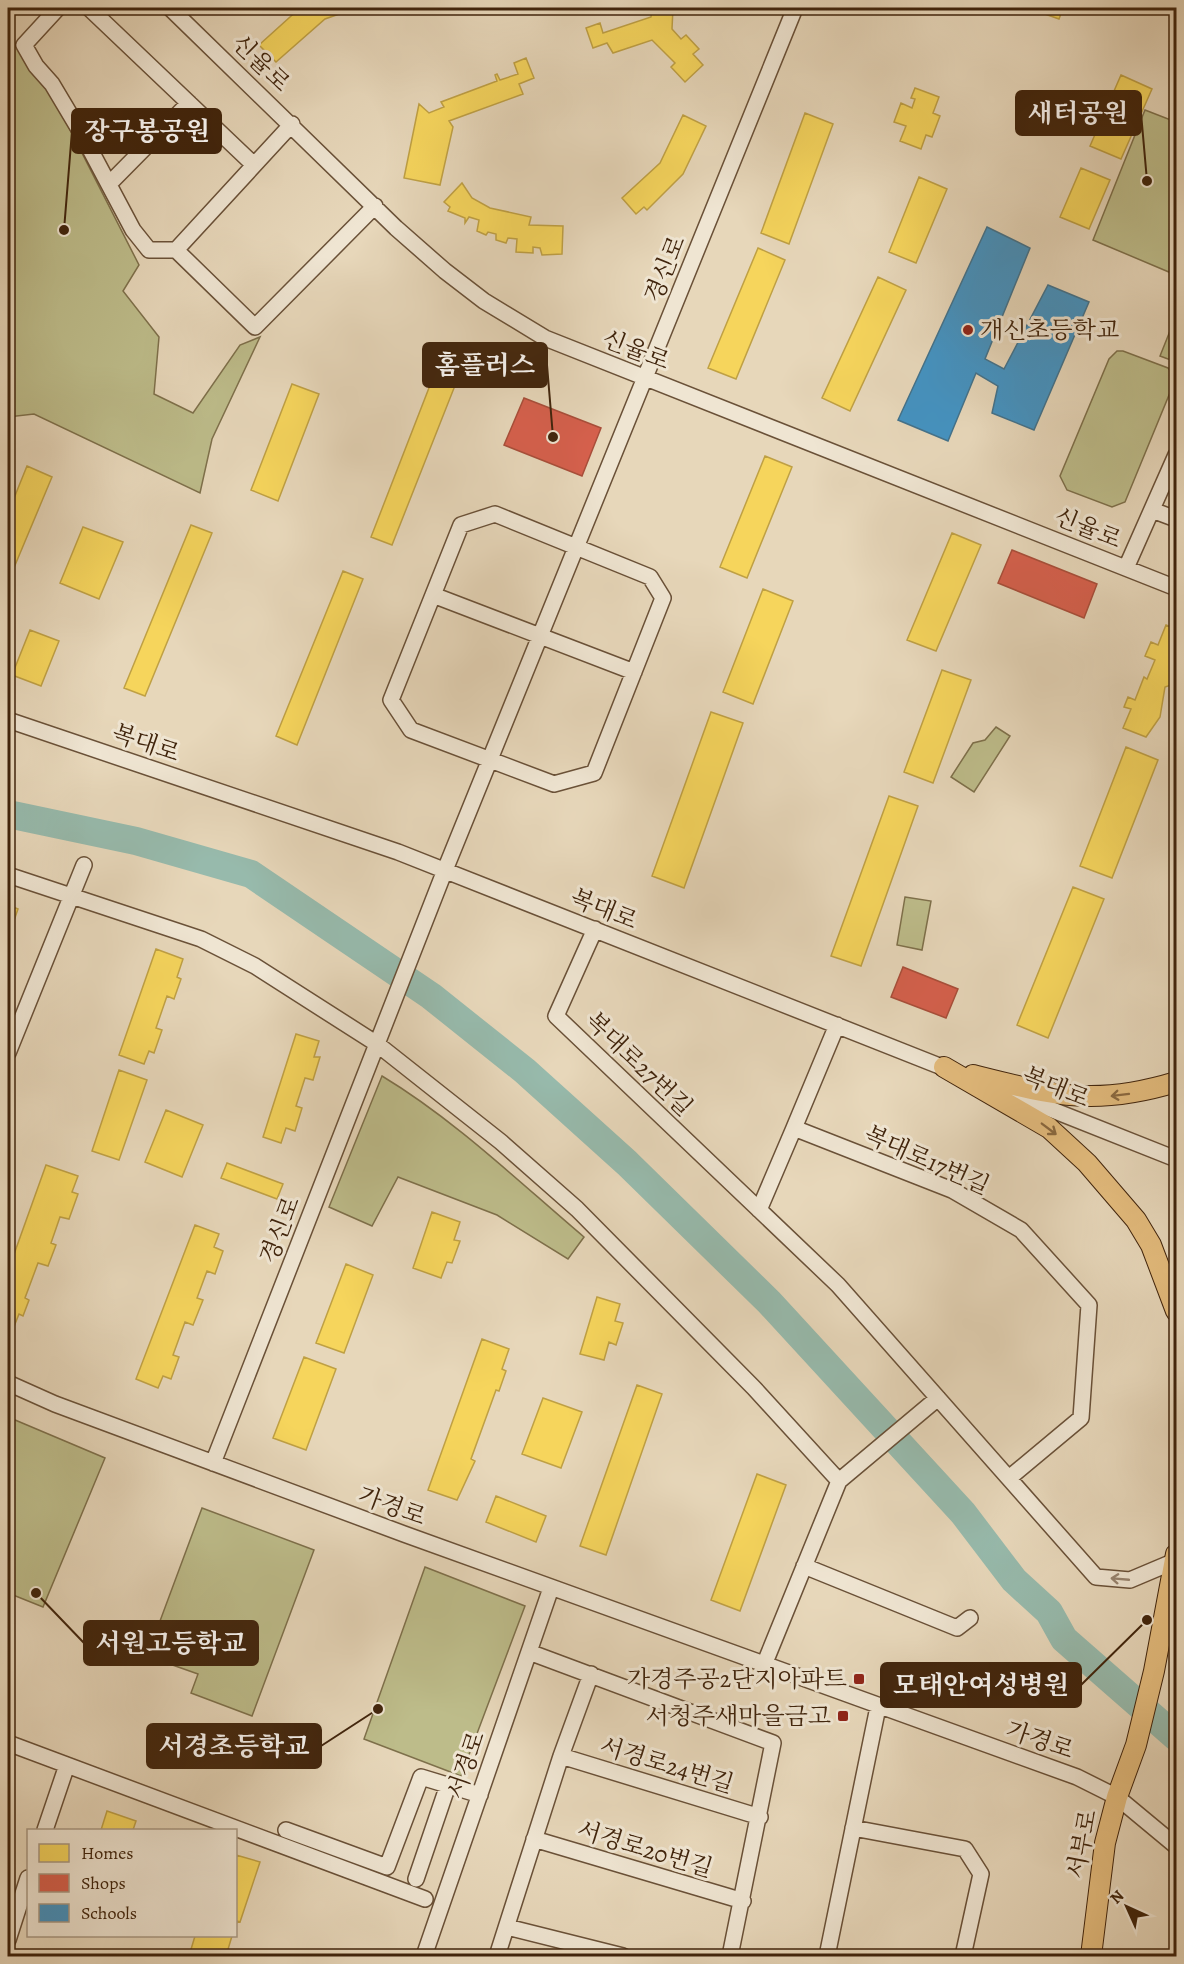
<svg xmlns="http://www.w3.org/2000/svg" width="1184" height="1964" font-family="Alegreya,'Noto Serif KR',serif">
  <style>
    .green { fill: #bdbc8a; stroke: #7e704b; stroke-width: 1.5 }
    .homes { fill: #f6d55c; stroke: #bfa044; stroke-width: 1.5 }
    .shops { fill: #d6604d; stroke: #a94e3a; stroke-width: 1.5 }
    .schools { fill: #4393c3; stroke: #42728c; stroke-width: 1.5 }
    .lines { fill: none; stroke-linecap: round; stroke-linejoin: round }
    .river { stroke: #97baac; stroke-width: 28 }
    .minor-casing { stroke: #6a5138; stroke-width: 18 }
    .major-casing { stroke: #40240c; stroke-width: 22 }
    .minor { stroke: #efe5d2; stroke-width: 15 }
    .major { stroke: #e4bc7d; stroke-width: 20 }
    .oneway { stroke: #8a683f }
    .oneway2 { stroke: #98846f }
    .poi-dot { fill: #8f2418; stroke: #efe5d2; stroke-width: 2 }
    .labels { text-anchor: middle; stroke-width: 6; stroke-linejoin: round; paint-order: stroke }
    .street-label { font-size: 24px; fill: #40240c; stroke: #efe5d2 }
    .poi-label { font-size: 24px; fill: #40240c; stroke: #efe5d2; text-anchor: end }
    .leader { fill: none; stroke: #40240c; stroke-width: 2 }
    .callout-dot { fill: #40240c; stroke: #efe5d2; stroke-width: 2 }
    .callout { fill: #40240c; stroke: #40240c; stroke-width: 2 }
    .callout-label { font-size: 26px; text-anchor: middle; font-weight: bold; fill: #fff }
  </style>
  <rect width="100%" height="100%" fill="#e7d7ba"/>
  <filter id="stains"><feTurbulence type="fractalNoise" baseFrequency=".00333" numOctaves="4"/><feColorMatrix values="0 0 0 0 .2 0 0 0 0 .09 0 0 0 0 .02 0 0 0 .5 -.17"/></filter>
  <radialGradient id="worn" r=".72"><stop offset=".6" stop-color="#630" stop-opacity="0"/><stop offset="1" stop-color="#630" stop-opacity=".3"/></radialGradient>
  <path class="green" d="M8,34l50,72 81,159 -16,26 36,46 -5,57 39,19 47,-68 20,-8 -48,102 -12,54 -166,-79 -26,3z
    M1145,110l31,12v153l-83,-35z
    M1176,316v46l-16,-6z
    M1117,351h6l45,17 8,10 -51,124 -13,5 -45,-17 -7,-14 49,-117z
    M996,727l14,9 -36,56 -23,-15 22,-34 12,-3z
    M905,897l26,4 -9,49 -25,-5z
    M382,1076c73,44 137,106 202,161l-16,22 -71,-44 -99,-38 -26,49 -43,-19z
    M8,1417l97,41 -62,149 -35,-14z
    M202,1508l112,42 -62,166 -61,-23 7,-19 -51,-18z
    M425,1567l100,39 -64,170 -97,-37z"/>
  <path class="homes" d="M300,8h44l1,4 -20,7 -49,43 -17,-17z
    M652,8h21l-1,21 9,10 5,-4 13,14 -6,5 10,11 -18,17 -14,-15 4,-4 -23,-23 -39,13 -6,-10 -14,5 -7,-20 14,-5 3,10 48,-16z
    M1028,8h35l-4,11z
    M526,58l8,20 -15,6 4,10 -74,27 4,6 -13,58 -36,-7 15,-74 10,9 15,-6 -3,-5 56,-21 -2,-6 2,-1 3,6 18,-6 -4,-11z
    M1176,64v21l-6,-3z
    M1121,75l31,14 -31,70 -31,-13z
    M915,88l24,9 -6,16 7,3 -8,21 -6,-2 -5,14 -21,-8 6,-15 -12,-4 7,-19 11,5 3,-9 -4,-1z
    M805,113l28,11 -44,120 -28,-11z
    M683,115l23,11 -23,48 -36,36 -3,-3 -8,7 -14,-16 38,-35z
    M1081,168l29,12 -21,49 -29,-12z
    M919,177l28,12 -31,74 -27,-11z
    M462,183l10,15 18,10 41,9 -2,8 34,1 -1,28 -20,1 -2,-7 -7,-1v6l-17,-1 1,-13 -9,-1 -2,5 -10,-3v-6l-8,-2 -2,3 -9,-4 2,-11 -10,-3 -4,6v-5l-17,-7 2,-4 -6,-5z
    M758,248l27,12 -49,119 -28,-11z
    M878,277l28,13 -56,121 -28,-13z
    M434,375l22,8 -64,162 -21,-8z
    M292,384l27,10 -41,107 -27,-11z
    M765,456l27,11 -45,111 -27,-11z
    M27,466l25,11 -44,105v-69z
    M191,525l21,8 -67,163 -21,-8z
    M83,527l40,15 -24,57 -39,-16z
    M952,533l29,12 -45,106 -29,-11z
    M343,571l20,8 -66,166 -21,-9z
    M763,589l30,12 -40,103 -30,-12z
    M1166,625l10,4v47l-5,9 -6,2 -5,30 -14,20 -23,-9 8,-19 -7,-2 4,-10 7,3 9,-23 3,2 8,-19 -10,-4 6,-14 7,3z
    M30,630l29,11 -18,45 -29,-11z
    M942,670l29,10 -38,103 -29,-11z
    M711,712l32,11 -59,165 -32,-12z
    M1126,747l32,13 -46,118 -32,-12z
    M889,796l29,10 -57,160 -30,-10z
    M1073,887l31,12 -56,139 -31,-13z
    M8,905l10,4 -10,29z
    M156,949l27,10 -6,18 4,2 -7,20 -7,-3 -11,32 6,2 -8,23 -5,-2 -5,13 -25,-9z
    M296,1034l23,7 -5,16h6l-7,23 -8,-2 -9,28 6,2 -7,23 -9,-3 -5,15 -18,-6z
    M119,1070l28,10 -28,80 -27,-9z
    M166,1110l37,15 -21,52 -37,-15z
    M227,1163l56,21 -6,15 -56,-21z
    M46,1165l32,11 -6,16 6,2 -9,25 -9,-2 -9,26 5,2 -8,21 -10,-3 -13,35 4,2 -6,16 -4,-2 -6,15 -5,-2v-56z
    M432,1212l28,10 -6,18 6,1 -8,22 -5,-1 -6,16 -28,-10z
    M195,1225l24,9 -5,13 9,4 -8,23 -8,-3 -10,27 6,2 -10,25 -8,-3 -12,33 6,2 -8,22 -8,-3 -5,12 -22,-9z
    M346,1264l27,11 -29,78 -28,-10z
    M597,1297l23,7 -5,17 8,2 -7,22 -7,-3 -5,18 -24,-6z
    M482,1339l27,10 -7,20 4,2 -7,20 -3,-1 -25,69 4,2 -18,39 -29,-10z
    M304,1357l32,12 -30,81 -33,-12z
    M637,1385l25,9 -56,161 -26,-9z
    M543,1398l39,14 -21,56 -39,-14z
    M757,1474l29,11 -46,126 -29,-11z
    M496,1496l50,20 -10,26 -50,-20z
    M107,1811l29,10 -3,9h-32z
    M236,1855l24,7 -20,60 -3,-1 -1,5z
    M195,1936h37l-6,20h-37z"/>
  <path class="shops" d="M524,398l77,30 -19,48 -78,-31z
    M1012,550l85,34 -13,34 -86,-35z
    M903,967l55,22 -12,29 -55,-21z"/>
  <path class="schools" d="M987,227l43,21 -45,111 19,10 44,-84 41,17 -55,128 -42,-17 6,-27 -22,-13 -28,68 -50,-21z"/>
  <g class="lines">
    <path class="river" d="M8,814l128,27 115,33 180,122 94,75 102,92 142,139 194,211 51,67 35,32 15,27 112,98"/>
    <defs>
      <path id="minor" d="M58,8l-34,37 12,21 16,18 31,52 50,94 16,20h27l116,-126
        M89,8l165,157
        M170,8l226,220 49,43 39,30 61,37 631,250
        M110,183l79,-80
        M176,250l79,77 120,-121
        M1152,510l24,9
        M495,514l155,63 13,21 -69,175 -40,11 -143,-54 -20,-30 70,-175z
        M1126,568l50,-113
        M433,595l201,77
        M8,720l390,132 554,219
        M8,875l193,64 54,27 122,78 124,98 76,67 177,179 85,93
        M595,929l-39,87 282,269 258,292 34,3 45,-19
        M8,1053l76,-188
        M997,1088l179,71
        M794,1128l43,-103
        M759,1210l35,-82 158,62 69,40 68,75 -8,113 -72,60
        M8,1383l47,21 349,130 673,243 40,20 59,49
        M213,1463l232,-593 350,-862
        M804,1566l153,62 13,-10
        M529,1652l244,91 -43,213
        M764,1665l75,-184 99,-83
        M8,1743l417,156
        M561,1756l199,61
        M853,1828l112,21 16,25 -18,82
        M45,1830l22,-65
        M286,1830l101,37 34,-90 59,18
        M534,1839l209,62
        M416,1879l32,-94
        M507,1927l116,29
        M8,1940l20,-62
        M424,1956l127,-368
        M497,1956l64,-200 30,-82
        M827,1956l51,-249"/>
      <path id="major" d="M944,1067l105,61 38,35 49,57 15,25 25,66
        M973,1075c80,20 121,32 203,7
        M1091,1956l14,-113 12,-46 19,-52 18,-74 22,-117"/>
    </defs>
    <use href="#minor" class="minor-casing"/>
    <use href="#major" class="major-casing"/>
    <use href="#minor" class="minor"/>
    <use href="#major" class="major"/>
  </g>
  <defs><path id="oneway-shaft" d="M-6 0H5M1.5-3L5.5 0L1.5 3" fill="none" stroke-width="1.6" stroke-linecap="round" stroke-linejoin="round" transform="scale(1.5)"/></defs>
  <g class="oneway">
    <use href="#oneway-shaft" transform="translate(1120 1095) rotate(173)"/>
    <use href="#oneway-shaft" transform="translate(1049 1129) rotate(37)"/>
  </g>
  <use class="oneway2" href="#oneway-shaft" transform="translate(1120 1579) rotate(-175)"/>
  <g class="poi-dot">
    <circle cx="968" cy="330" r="6"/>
    <rect x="853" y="1673" width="12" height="12" rx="3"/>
    <rect x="837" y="1710" width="12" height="12" rx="3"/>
  </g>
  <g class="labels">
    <g class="street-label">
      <text transform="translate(261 63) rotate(44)" y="8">신율로</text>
      <text transform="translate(665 269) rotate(-68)" y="8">경신로</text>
      <text transform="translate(636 350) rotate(21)" y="8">신율로</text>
      <text transform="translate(1088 528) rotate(22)" y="8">신율로</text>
      <text transform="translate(146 743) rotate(19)" y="8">복대로</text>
      <text transform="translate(604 909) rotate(22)" y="8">복대로</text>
      <text transform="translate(639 1064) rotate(44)" y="8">복대로27번길</text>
      <text transform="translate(1056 1087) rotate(22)" y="8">복대로</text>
      <text transform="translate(927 1160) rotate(24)" y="8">복대로17번길</text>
      <text transform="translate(280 1230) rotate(-69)" y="8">경신로</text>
      <text transform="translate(392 1506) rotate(20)" y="8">가경로</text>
      <text transform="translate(1040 1740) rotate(19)" y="8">가경로</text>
      <text transform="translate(466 1765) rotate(-71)" y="8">서경로</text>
      <text transform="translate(667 1765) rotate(17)" y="8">서경로24번길</text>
      <text transform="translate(1082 1844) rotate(-79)" y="8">서부로</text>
      <text transform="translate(645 1849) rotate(17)" y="8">서경로20번길</text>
    </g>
    <g class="poi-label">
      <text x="980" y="338" text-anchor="start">개신초등학교</text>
      <text x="847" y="1687">가경주공2단지아파트</text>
      <text x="831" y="1724">서청주새마을금고</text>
    </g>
  </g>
  <path class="leader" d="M1147 181L1141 113M64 230L72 131M553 437L547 365M36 1593L84 1643M1147 1620L1081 1685M378 1709L321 1746"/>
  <g class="callout-dot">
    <circle cx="1147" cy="181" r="6"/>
    <circle cx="64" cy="230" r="6"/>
    <circle cx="553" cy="437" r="6"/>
    <circle cx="36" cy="1593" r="6"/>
    <circle cx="1147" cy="1620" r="6"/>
    <circle cx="378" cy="1709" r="6"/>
  </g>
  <g class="callout">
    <rect x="1016" y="91" width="125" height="44" rx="6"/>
    <rect x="72" y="109" width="149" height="44" rx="6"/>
    <rect x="423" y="343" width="124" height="44" rx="6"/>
    <rect x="84" y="1621" width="174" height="44" rx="6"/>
    <rect x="881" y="1663" width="200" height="44" rx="6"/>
    <rect x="147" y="1724" width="174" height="44" rx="6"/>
  </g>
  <g class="callout-label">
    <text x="1078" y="122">새터공원</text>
    <text x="147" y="140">장구봉공원</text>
    <text x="485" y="374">홈플러스</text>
    <text x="171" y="1652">서원고등학교</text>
    <text x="981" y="1694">모태안여성병원</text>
    <text x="234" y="1755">서경초등학교</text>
  </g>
  <rect width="1184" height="1964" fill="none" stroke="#e7d7ba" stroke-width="30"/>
  <rect x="9" y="9" width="1166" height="1946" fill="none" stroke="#40240c" stroke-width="3"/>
  <rect x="15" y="15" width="1154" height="1934" fill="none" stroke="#40240c" stroke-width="1.5"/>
  <rect x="27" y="1829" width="210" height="108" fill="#efe5d2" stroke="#a99883" stroke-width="1.5"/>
  <rect x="39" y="1844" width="30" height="18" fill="#f6d55c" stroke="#a99883" stroke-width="1.5"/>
  <text x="81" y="1859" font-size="18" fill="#40240c">Homes</text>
  <rect x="39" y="1874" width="30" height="18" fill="#d6604d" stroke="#a99883" stroke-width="1.5"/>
  <text x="81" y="1889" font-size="18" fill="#40240c">Shops</text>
  <rect x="39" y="1904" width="30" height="18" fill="#4393c3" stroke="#a99883" stroke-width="1.5"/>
  <text x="81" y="1919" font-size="18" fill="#40240c">Schools</text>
  <g transform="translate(1127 1907) rotate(315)" stroke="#efe5d2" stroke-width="4.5" paint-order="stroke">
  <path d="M0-4.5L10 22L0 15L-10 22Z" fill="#40240c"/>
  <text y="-9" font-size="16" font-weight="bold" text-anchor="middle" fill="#40240c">N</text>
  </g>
  <rect width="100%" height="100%" filter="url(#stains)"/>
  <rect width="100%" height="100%" fill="url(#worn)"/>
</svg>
